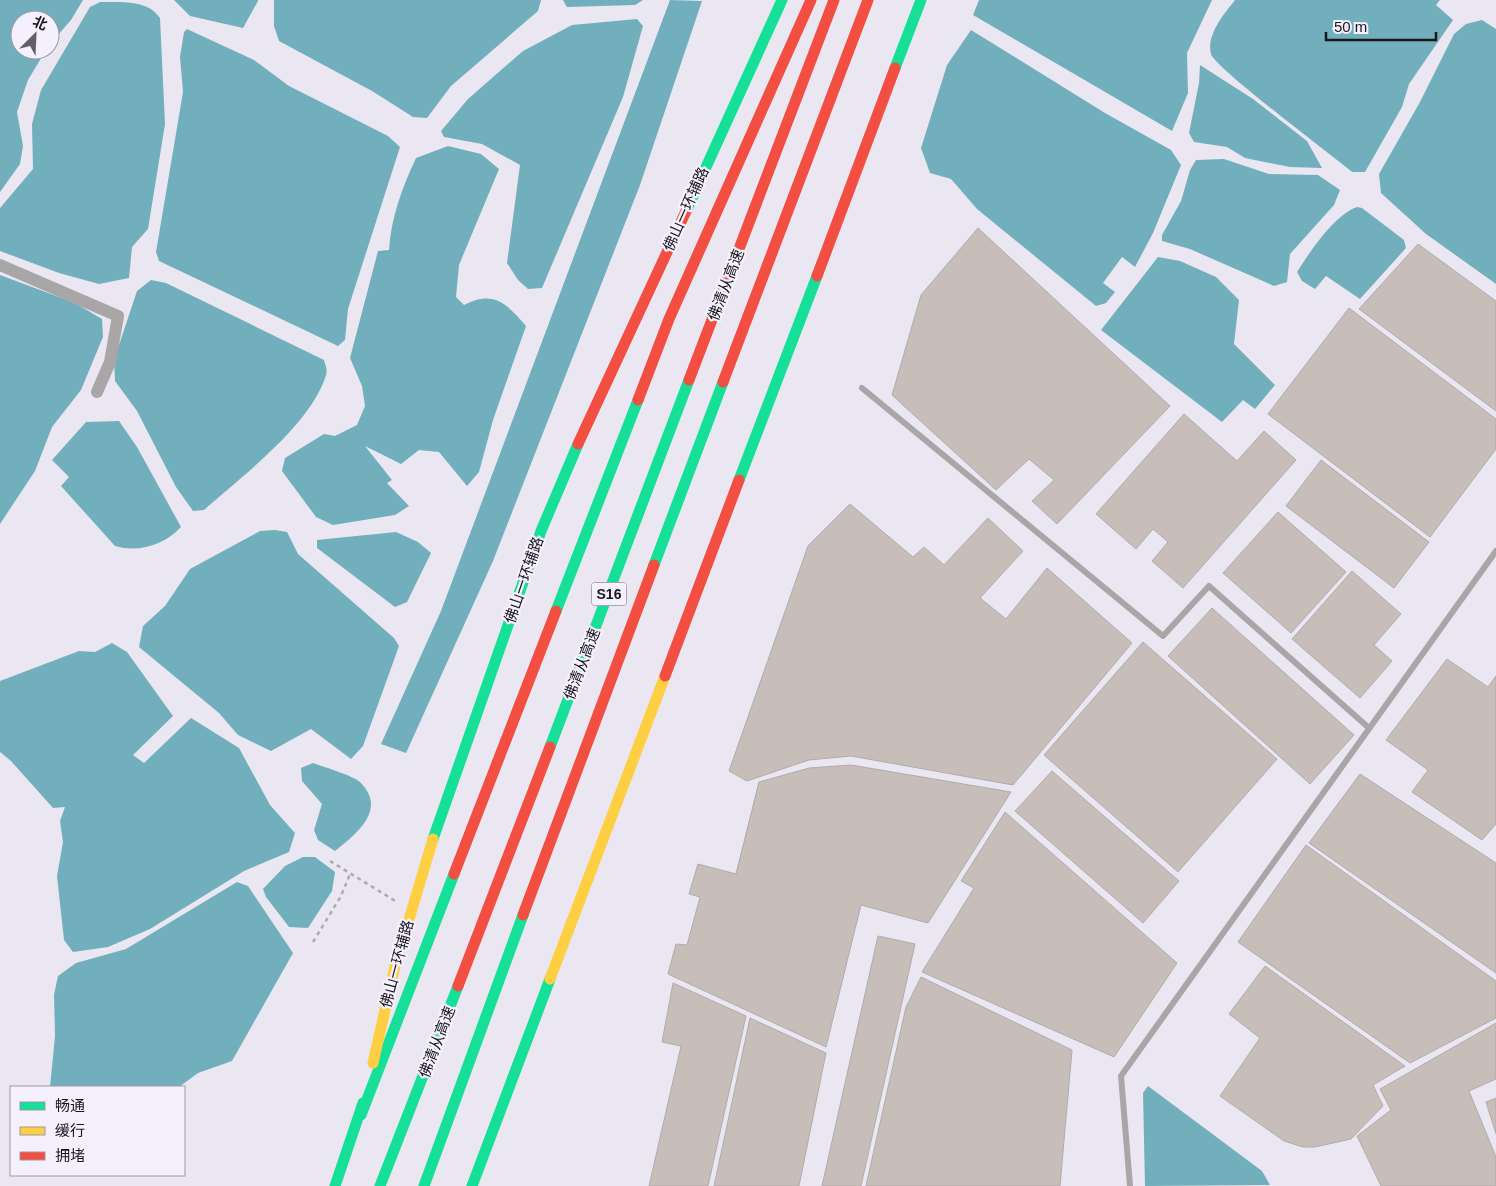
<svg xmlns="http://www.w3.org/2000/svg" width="1496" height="1186" font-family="Helvetica,'Noto Sans SC',sans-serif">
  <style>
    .water { fill: #72afbc }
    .building { fill: #c8beb9; stroke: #afabad }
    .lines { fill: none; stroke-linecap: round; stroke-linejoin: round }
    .path { stroke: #adaaad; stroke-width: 2.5; stroke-dasharray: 4 4; stroke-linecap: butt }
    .lane { stroke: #a9a6a7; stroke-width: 6 }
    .street { stroke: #a9a6a7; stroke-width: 12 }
    .fast { stroke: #16e098; stroke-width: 11 }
    .slow { stroke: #ffcf43; stroke-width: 11 }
    .jam { stroke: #f24e42; stroke-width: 11 }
    .labels { text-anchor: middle; stroke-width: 4.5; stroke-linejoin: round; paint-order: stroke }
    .shield { fill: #f4f0fd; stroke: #5b5760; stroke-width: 1 }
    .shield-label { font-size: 14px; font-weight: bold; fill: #19161d }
    .street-label { font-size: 15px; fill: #19161d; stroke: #f4f0fd }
  </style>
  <rect width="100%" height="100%" fill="#eae7f2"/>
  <path class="water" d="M0,0h83l-12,20 -21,24v-24h-30v30h26l-18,30 -11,32 6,34 -3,18 -20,28z
    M174,0h84v1l-15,27 -53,-12z
    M274,0h267l-3,11 -87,75 -24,32 -14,-1 -41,-26 -93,-50 -5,-15z
    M563,0h80l-8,5 -68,2z
    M670,0l32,1 -62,184 -147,376 -87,192 -25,-9 60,-133z
    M979,0h233l-25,53 1,40 -16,38 -199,-116z
    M1235,0h205l-4,5 17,15 -44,64 -7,23 -37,65h-13c-19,-16 -137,-104 -141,-118 -5,-19 13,-40 24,-54z
    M100,2c24,0 48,-2 60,16l5,106 -17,105 -16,18 -3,31 -30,6 -40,-11 -59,-22v-43l33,-39 -1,-45 9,-34 49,-83z
    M637,19l6,7 -20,71 -81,191 -14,1 -10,-9 -11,-17 13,-98 -38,-21 -38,-7 -3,-6 27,-32 55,-48 49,-26z
    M1482,20l14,9v255l-70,-50 -45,-41 -2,-19 41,-72 34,-68 12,-10z
    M187,29l67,31 35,26 99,50 12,11 -52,162 -3,31 -7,6 -179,-85 -3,-9 27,-160 -3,-35 4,-25z
    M971,30l134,83 66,37 10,15 -28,68 -18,34 -13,-10 -19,26 12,9 -9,11 -10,3 -119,-97 -26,-30 -21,-6 -9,-25 26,-83z
    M1200,65l53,34 54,42 15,27 -32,-1 -45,-9 -18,-11 -33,-5 -5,-9 10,-50z
    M448,146l33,8 18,15 -40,96 -3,32 8,8c30,-15 42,-2 62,21l-33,94 -14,52 -12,14 -28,-34 -20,-2 -18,14 -36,-18 27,34 -5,3 22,23 -14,9 -62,10 -17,-8 -34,-46 3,-13 39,-24 11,2 22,-11 8,-19 -3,-20 -12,-28 28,-107 11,-1c2,-32 13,-62 27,-92z
    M1224,159l45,15 49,1 22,15 -6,15 -44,49 -3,28 -13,4 -84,-37 -28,-8v-6l19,-34 9,-31 6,-10z
    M1357,207l5,1 42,32 2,8 -46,51 -34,-23 -11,13 -13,-8 -5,-9c13,-20 37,-57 60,-65z
    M1158,257l22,4 36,16 23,23 -5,44 41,41 -20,24 -12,-9 -21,22 -121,-92z
    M0,275l75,28 27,16 1,18 -22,53 -29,37 -17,44 -35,53z
    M151,280l15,3 158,77c1,4 4,10 2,15 -15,50 -84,101 -122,135l-11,1 -17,-24 -39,-76 -22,-30 -1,-21 23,-69z
    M119,421l18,26 44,80c-16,18 -43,26 -66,19l-54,-60 8,-9 -17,-17 34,-38z
    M275,530l12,2 11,22 96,84 5,8 -36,100 -12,13 -40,-30 -40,22 -33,-16 -19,-22 -80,-66 4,-21 22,-20 25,-37 70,-38z
    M396,532l22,10 13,11 -24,49 -12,5 -78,-59v-8z
    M112,643l15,9 46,64 -40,39 11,8 47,-45 48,30 31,57 25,28 -6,19 -45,19 -94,58 -42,18 -35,5 -9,-12 -7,-64 6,-34 -3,-21 5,-14 -12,1 -42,-47 -11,-9v-71l79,-30 16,1z
    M313,763c11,4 39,12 47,19 28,28 -4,52 -25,69l-17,-11 -4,-10 8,-26 -20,-23 -1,-13z
    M303,857h12l20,15 -3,19 -24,37 -19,-1 -23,-30 -3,-8 22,-23z
    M237,882l11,4 45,67 -61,108 -34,12 -19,14h-129l5,-51 -1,-41 4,-19 18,-13 50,-14z
    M1148,1086l114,85 8,14 -125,1 -2,-93z"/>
  <path class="building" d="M978,228l192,178 -113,118 -25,-23 22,-21 -25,-21 -33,31 -104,-95 29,-100z
    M1418,244l78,57v110l-137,-102z
    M1349,308l147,111v30l-66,88 -162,-123z
    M1184,414l53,47 27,-30 32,29 -113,128 -31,-27 16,-19 -15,-13 -17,20 -40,-35z
    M1321,460l108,82 -35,46 -108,-82z
    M850,504l63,53 11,-10 20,18 44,-47 35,33 -43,47 26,21 41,-51 85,75 -119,142 -162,-29 -42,4 -62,21 -18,-10 79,-225z
    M1278,512l68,60 -55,61 -68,-60z
    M1352,571l49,43 -27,31 18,16 -32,37 -68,-59z
    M1212,608l142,127 -44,49 -142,-128z
    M1143,642l134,117 -99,113 -134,-117z
    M1447,659l41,28 8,-11v148l-14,16 -70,-48 16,-22 -42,-30z
    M851,765l160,27 -83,131 -67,-18 -35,142 -158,-73 8,-30 11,1 13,-48 -11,-3 9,-30 38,10 23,-92 50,-14z
    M1052,771l127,110 -36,42 -128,-112z
    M1360,774l136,89v110l-187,-130z
    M1005,812l172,151 -63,94 -192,-85 52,-84 -13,-7z
    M1306,845l190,136v37l-86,45 -172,-121z
    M878,936l37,8 -54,242h-39z
    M1265,966l140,100 -32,19 10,21 -32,33 -36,8h-12l-19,-6 -64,-45 40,-58 -31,-24z
    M921,977l151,73 -12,136h-194l40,-179z
    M673,983l73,33 -38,170h-59l32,-140 -19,-4z
    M750,1018l76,35 -27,133h-85z
    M1496,1023v56l-27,12 27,66v29h-115l-24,-50 34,-26 -11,-21z
    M1496,1098v36l-10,-32z"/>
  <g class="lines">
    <path class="path" d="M330,861l67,41
      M313,942l28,-46 9,-22"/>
    <path class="lane" d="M862,388l301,248 46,-50 160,142
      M1130,1186l-9,-110 375,-525"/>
    <path class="street" d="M0,265l118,51 -8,46 -13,30"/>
    <path class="fast" d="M895,68l26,-68
      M687,209l95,-209
      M739,480l78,-204
      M654,565l69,-183
      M556,611l82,-211
      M550,747l139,-367
      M433,839l108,-308 37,-87
      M361,1115l93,-241
      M335,1186l28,-83
      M380,1186l78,-200
      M424,1186l99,-271
      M472,1186l78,-207"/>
    <path class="slow" d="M550,979l115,-303
      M373,1063l22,-97 38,-127"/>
    <path class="jam" d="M817,276l78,-208
      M689,380l145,-380
      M723,382l145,-382
      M638,400l31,-81 142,-319
      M578,444l109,-235
      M665,676l74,-196
      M454,874l102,-263
      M523,915l131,-350
      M458,986l92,-239"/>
  </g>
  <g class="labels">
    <rect class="shield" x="591.5" y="582.5" width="35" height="23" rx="4"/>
    <g class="shield-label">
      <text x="609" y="599">S16</text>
    </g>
    <g class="street-label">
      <text transform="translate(686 209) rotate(-66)" y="5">佛山一环辅路</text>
      <text transform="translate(726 285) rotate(-69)" y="5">佛清从高速</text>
      <text transform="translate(524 580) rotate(-71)" y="5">佛山一环辅路</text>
      <text transform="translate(582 664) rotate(-69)" y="5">佛清从高速</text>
      <text transform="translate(397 964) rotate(-75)" y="5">佛山一环辅路</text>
      <text transform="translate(437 1042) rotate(-69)" y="5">佛清从高速</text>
    </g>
  </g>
  <rect x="10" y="1086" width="175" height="90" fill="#f4f0fd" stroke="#9c99a3"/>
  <rect x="20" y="1102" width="25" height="8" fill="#16e098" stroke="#9c99a3"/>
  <text x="55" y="1111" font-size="15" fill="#19161d">畅通</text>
  <rect x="20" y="1127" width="25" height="8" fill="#ffcf43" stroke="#9c99a3"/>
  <text x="55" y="1136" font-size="15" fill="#19161d">缓行</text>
  <rect x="20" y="1152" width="25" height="8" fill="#f24e42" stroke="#9c99a3"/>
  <text x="55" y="1161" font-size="15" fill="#19161d">拥堵</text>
  <g transform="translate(35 35) rotate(24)"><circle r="24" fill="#f4f0fd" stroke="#9c99a3"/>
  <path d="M0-4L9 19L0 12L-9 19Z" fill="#625f68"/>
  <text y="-8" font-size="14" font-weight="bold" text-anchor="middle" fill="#19161d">北</text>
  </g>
  <path d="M1326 32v8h110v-8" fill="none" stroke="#19161d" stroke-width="2.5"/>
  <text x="1334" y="32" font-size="15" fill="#19161d" stroke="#f4f0fd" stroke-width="4" paint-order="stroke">50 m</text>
</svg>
